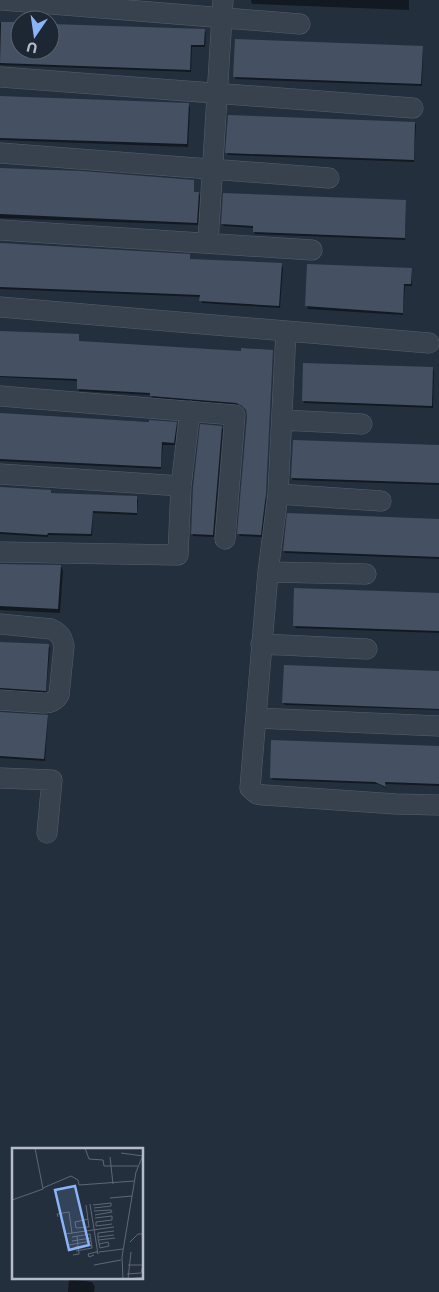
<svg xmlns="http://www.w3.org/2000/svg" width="439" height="1292" font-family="Montserrat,sans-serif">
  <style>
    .shadow { fill: #0007 }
    .building { fill: #455162 }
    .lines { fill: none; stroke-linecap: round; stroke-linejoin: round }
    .street-casing { stroke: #565f6c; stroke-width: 21 }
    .street { stroke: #38414e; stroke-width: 20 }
    .inset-road { fill: none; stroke: #5e6776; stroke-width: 1 }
    .view { fill: #8ab4f8; fill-opacity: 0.15; stroke: #8ab4f8; stroke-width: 2.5 }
    .inset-edge { fill: none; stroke: #b4bcc9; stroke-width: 2.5 }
  </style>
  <rect width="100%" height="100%" fill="#242f3e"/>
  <path class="shadow" d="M251,0h158v10l-157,-6z
    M0,23l20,1v26h30v-25l154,5 2,3 -1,14h-13l-1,25 -191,-7z
    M422,47l1,2 -1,37 -186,-7 -1,-2z
    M0,98l188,6 2,3 -2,40 -188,-7z
    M415,123l1,2 -2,37 -186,-7 -1,-2z
    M0,169l193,12 1,12h4l2,2 -2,30 -198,-7z
    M405,201l1,2 -1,37 -150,-6 -1,-6 -30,-2 -2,-2z
    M0,244l189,11 1,6 91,4 2,2 -3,41 -78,-5 -1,-6 -201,-8z
    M308,265l103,4 1,3v14h-7l-2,29 -95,-6 -1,-3z
    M0,332l78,3 1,7 163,10 23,147h1l-4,38 -22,-1 -1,-2 9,-118 -3,-8 -7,-3 -86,-7 -1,-3 -72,-4 -1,-10 -78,-4z
    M433,369l1,2 -1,37 -129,-5 -1,-3z
    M0,415l176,8 1,3 -2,19h-12l-2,24 -161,-8z
    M221,427l2,2 -9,108 -21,-1 -1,-3z
    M439,446v39l-146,-5 -1,-2z
    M0,488l50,3 2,2 84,5 2,2 -1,15 -44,-2 -1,23 -44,-1v2l-48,-3z
    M439,520v39l-154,-6 -1,-2z
    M0,565l61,1 2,5 -3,42 -60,-3z
    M439,594v39l-143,-5 -2,-3z
    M0,643l48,3 2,2 -4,45 -46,-2z
    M439,671v39l-154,-5 -2,-2z
    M0,713l47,3 1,2 -3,43 -45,-3z
    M439,747v39l-53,-2v4l-8,-4 -105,-4 -2,-2z
    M69,1279l23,3 3,5 -1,5h-26z"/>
  <path class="building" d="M1,22h19v28h30v-26l155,5 -1,16h-13l-1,25 -190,-7z
    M235,39l188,7 -2,38 -188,-7z
    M0,96l189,7 -2,41 -187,-6z
    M228,115l187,7 -1,38 -189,-7z
    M0,168l82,3 112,9v12h5l-2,31 -197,-9z
    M223,193l183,7 -1,38 -152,-6v-6l-32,-2z
    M0,243l190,11v5l92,4 -3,43 -80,-5 1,-6 -200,-8z
    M307,264l105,4 -1,16h-7l-1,29 -98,-7z
    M0,331l79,3v7l162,10v-3l32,2 -7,143 -5,42 -24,-1 10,-118 -1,-6 -4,-4 -6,-3 -86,-7v-3l-73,-4v-10l-77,-3z
    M303,363l130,4 -1,39 -130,-5z
    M0,413l149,9v-2l28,2 -3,21 -12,-1 -1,25 -122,-6 -39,-2z
    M200,424l22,2 -9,109 -22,-1 2,-47z
    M293,440l146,5v38l-148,-5z
    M0,487l51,3v3l86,3v17l-44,-2 -2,23 -43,-1 -1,2 -47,-3z
    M287,513l152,6v38l-156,-6z
    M0,564l61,1 -3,44 -58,-3z
    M294,588l145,5v38l-146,-5z
    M0,642l49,2 -3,47 -46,-3z
    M284,665l155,6v38l-157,-6z
    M0,712l48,3 -4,44 -44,-3z
    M271,740l168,6v38l-54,-2 1,5 -11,-5 -105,-4z"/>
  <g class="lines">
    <defs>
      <path id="street" d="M2,0l298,24
        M0,77l413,31
        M0,153l329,25
        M0,230l312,20
        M208,242l15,-242
        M0,307l429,36
        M286,331l-8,163 -10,78 -18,216 7,6 7,1 132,9 43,1
        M0,396l235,19 -10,124
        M282,420l80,4
        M0,474l181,12
        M278,494l103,7
        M0,552l178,3 3,-69 9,-75
        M268,572l98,2
        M0,624l51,5c9,4 11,8 13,17l-5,49c-4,6 -8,8 -15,8l-44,-3
        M261,644l106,5
        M256,718l183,8
        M0,778l52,2 -5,53"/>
    </defs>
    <use href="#street" class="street-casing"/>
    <use href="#street" class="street"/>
  </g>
  <g transform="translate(12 1148)">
    <rect width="131" height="131" fill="#242f3e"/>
    <path class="inset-road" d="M73,0l4,11 14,1 1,6h34M109,5l22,3M98,9l3,27M31,40l28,-12 7,4 1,5 55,-4M98,50l22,-2M0,52l31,-11 -8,-41M78,56l8,50 -2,-3M81,57l18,-2v3l-17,2M82,63l17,-1 1,2 -17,3M46,69l-1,-3 12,-2 3,21M83,70l17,-2v4l-16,2M84,74v4l16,-2M64,80l13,-1 -3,-22M64,80l-1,-6 13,-3M53,86l49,-7M60,89l18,-3 2,14 -16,3M86,89l16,-2M87,92l16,-2M60,93l19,-3M118,94l8,-8h6M87,96l9,-2 1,4 -9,2 -2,-9v-6l16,-2M57,97l22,-4M63,99l16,-2M87,104l24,-3M61,107l6,-1 -2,-18M82,107l-5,2 -1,-3 8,-2M82,117l27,-5M115,126l14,-1 2,-8h-15M111,131l-1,-22 14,-85 8,-19M116,131l3,-27M116,131l16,-2"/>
    <path class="view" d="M63,38l14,59 -20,5 -14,-60z"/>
    <rect width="131" height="131" class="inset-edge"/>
  </g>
  <g transform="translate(35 35) rotate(193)"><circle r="24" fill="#1d2633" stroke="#59626f"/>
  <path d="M0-4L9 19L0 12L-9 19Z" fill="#8ab4f8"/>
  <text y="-8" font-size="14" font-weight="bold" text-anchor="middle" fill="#b4bcc9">U</text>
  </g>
</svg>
